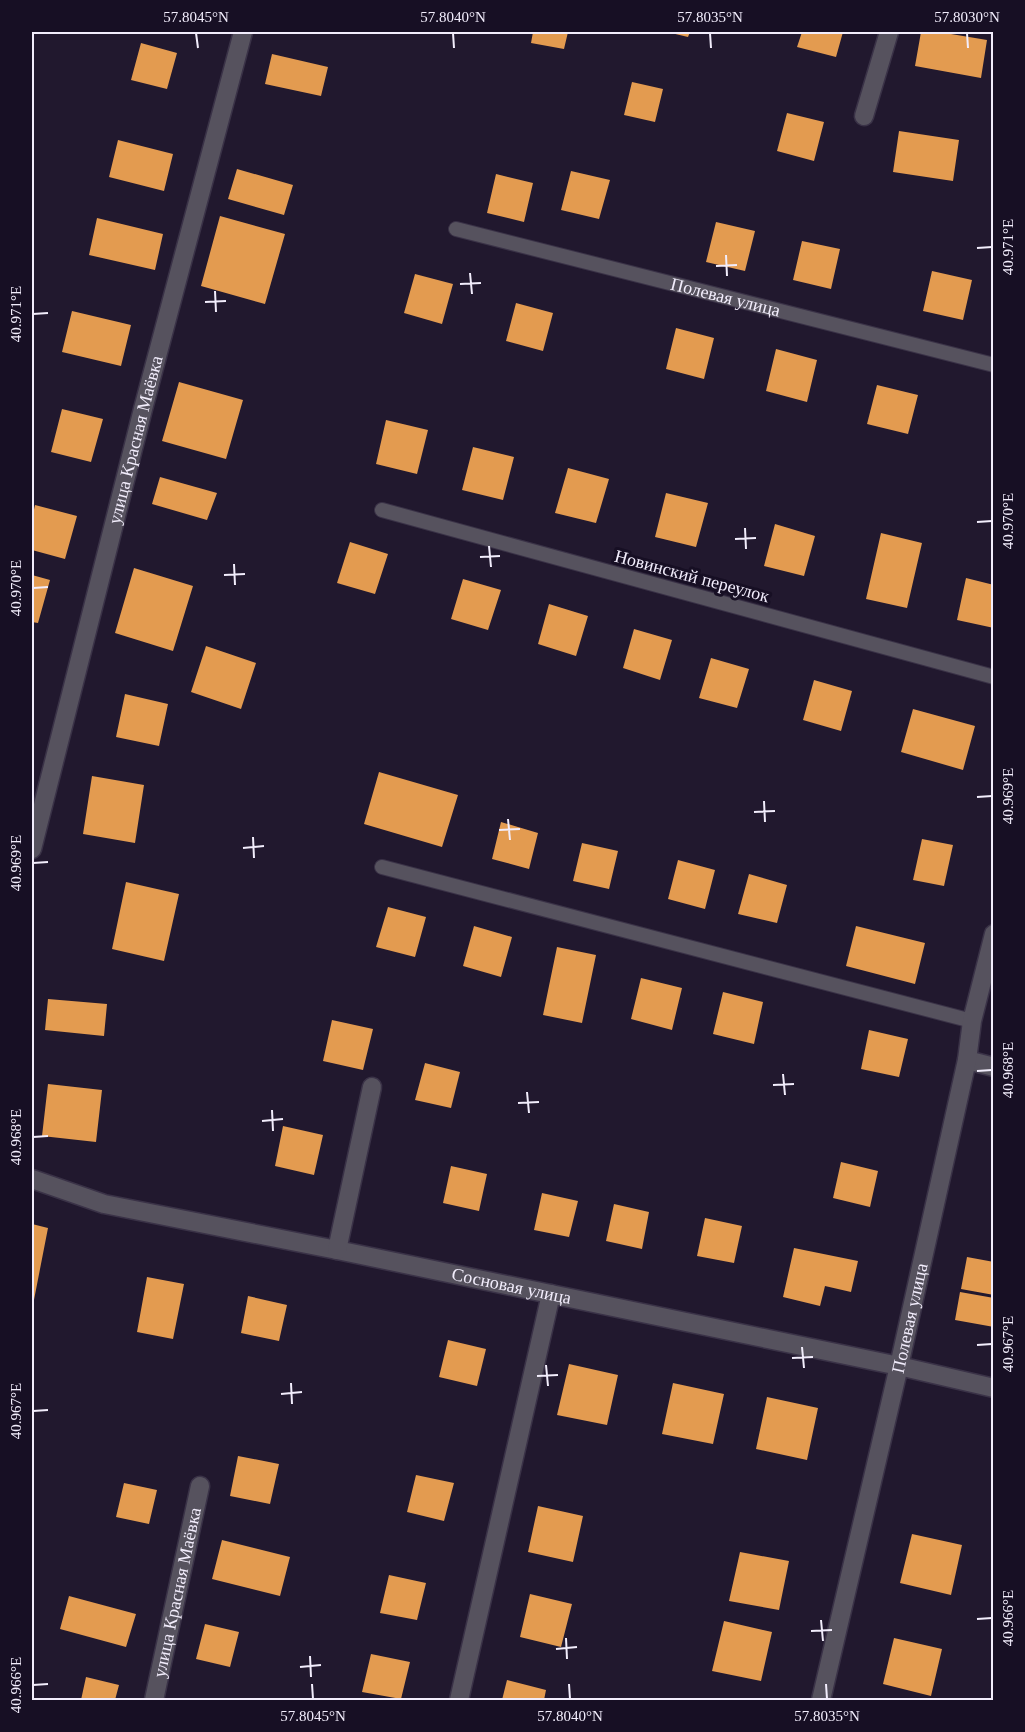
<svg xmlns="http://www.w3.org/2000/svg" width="1025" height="1732" font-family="'Times New Roman',serif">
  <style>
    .building { fill: #e39b50 }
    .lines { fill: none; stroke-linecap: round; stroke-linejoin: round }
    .lane-casing { stroke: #3a3247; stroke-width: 16 }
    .street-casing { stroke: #3a3247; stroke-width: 21 }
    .lane { stroke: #56525e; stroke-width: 14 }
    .street { stroke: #56525e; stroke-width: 18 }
    .ticks { fill: none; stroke: #f2edfc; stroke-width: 2 }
    .labels { text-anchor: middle; stroke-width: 6; stroke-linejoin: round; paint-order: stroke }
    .street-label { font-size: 18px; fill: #f2edfc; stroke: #170f24 }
    .neatline { fill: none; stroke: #f2edfc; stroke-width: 2 }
    .ticks-label { font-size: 15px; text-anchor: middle; fill: #f2edfc }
  </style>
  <rect width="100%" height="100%" fill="#21182e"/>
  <path class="building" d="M533,32h35l-4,17 -33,-6z
    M667,32h23l-2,5z
    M802,32h41l-7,25 -39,-10z
    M921,32h18l48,8 -6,38 -66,-12z
    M141,43l36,10 -10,36 -36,-9z
    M272,54l56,13 -7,29 -56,-12z
    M632,82l31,7 -8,33 -31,-7z
    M787,113l37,9 -10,39 -37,-10z
    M899,131l60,9 -6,41 -60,-9z
    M118,140l55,14 -9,37 -55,-14z
    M237,169l56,16 -9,30 -56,-16z
    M571,171l39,9 -11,39 -38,-9z
    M496,174l37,9 -9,39 -37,-9z
    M220,216l65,18 -20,70 -64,-18z
    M97,218l66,16 -8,36 -66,-15z
    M716,222l39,9 -10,40 -39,-9z
    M802,241l38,8 -9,40 -38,-9z
    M932,271l40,9 -9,40 -40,-9z
    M415,274l38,10 -11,40 -38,-11z
    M516,303l37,10 -10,38 -37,-10z
    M72,311l59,14 -10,41 -59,-14z
    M676,328l38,10 -10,41 -38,-10z
    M776,349l41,11 -10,42 -41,-11z
    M179,382l64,18 -17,59 -64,-18z
    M877,385l41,10 -10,39 -41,-10z
    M62,409l41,10 -12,43 -40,-10z
    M386,420l42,10 -11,44 -41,-10z
    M473,447l41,10 -11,43 -41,-10z
    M568,468l41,11 -13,44 -41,-10z
    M160,477l57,16 -10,27 -55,-16z
    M666,493l42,10 -12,44 -41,-10z
    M35,505l42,11 -12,43 -33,-9v-31z
    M775,524l40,12 -11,40 -40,-10z
    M881,533l41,10 -15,65 -41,-9z
    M350,542l38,12 -13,40 -38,-11z
    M134,568l59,18 -20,65 -58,-18z
    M32,575l18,5 -12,43 -6,-1z
    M966,578l28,7v43l-37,-8z
    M463,579l38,11 -13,40 -37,-11z
    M549,604l39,12 -12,40 -38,-12z
    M634,629l38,11 -12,40 -37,-12z
    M206,646l50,17 -15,46 -50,-17z
    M711,658l38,11 -12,39 -38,-10z
    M814,680l38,11 -11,40 -38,-11z
    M125,694l43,10 -9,42 -43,-9z
    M913,709l62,17 -12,44 -62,-18z
    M379,772l79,23 -16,52 -78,-23z
    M92,776l52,9 -9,58 -52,-9z
    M501,822l37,11 -9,36 -37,-10z
    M922,839l31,6 -9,41 -31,-6z
    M582,843l36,8 -9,38 -36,-8z
    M678,860l37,10 -10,39 -37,-10z
    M749,874l38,11 -10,38 -39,-9z
    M126,882l53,12 -15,67 -52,-12z
    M388,907l38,10 -11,40 -39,-10z
    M474,926l38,11 -11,40 -38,-11z
    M856,926l69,17 -10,41 -69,-18z
    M557,947l39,8 -14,68 -39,-8z
    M641,978l41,10 -10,42 -41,-11z
    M723,992l40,10 -9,42 -41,-10z
    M48,999l59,5 -3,32 -59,-6z
    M332,1020l41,9 -10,41 -40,-9z
    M869,1030l39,9 -9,38 -38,-8z
    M425,1063l35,9 -9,36 -36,-8z
    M48,1084l54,6 -6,52 -54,-6z
    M283,1126l40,9 -9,40 -39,-9z
    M841,1162l37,9 -8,36 -37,-9z
    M451,1166l36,8 -8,37 -36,-8z
    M542,1193l36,8 -9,36 -35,-7z
    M614,1204l35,8 -7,37 -36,-8z
    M705,1218l37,8 -8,37 -37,-7z
    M32,1224l16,4 -15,77h-1z
    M794,1248l64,13 -7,31 -26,-6 -5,20 -37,-9z
    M967,1257l27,5v33l-33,-6z
    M147,1277l37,7 -11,55 -36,-7z
    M960,1292l34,6v29l-39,-7z
    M248,1296l39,9 -8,36 -38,-8z
    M448,1340l38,9 -9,37 -38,-9z
    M569,1364l49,11 -11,50 -50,-10z
    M673,1383l51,11 -11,50 -51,-10z
    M767,1397l51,11 -11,52 -51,-11z
    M238,1456l41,8 -9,40 -40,-8z
    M416,1475l38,8 -10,38 -37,-9z
    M124,1483l33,7 -8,34 -33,-7z
    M538,1506l45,10 -10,46 -45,-10z
    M912,1534l50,11 -11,50 -51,-12z
    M222,1540l68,17 -10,39 -68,-17z
    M740,1552l49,9 -10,49 -50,-9z
    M389,1575l37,8 -9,37 -37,-7z
    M530,1594l42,10 -11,43 -41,-10z
    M69,1596l67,18 -10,33 -66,-18z
    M724,1621l48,11 -11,49 -49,-10z
    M205,1624l34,8 -9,35 -34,-8z
    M894,1638l48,11 -11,47 -48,-12z
    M371,1654l39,8 -9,37 -39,-7z
    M86,1677l33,8 -4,15h-34z
    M507,1680l39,10 -2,10h-42z"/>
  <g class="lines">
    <defs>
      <g id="lane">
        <path id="s1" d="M456,229l538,136"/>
        <path d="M382,510l612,167"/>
        <path d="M382,867l590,154"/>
      </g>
      <g id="street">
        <path d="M864,116l25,-84"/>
        <path id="s2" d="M32,849l111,-440 100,-377"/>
        <path d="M967,1060l27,7"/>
        <path id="s3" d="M32,1179l72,25 233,46 562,116 95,22"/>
        <path d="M337,1250l35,-163"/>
        <path id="s4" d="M154,1700l46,-214"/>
        <path d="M459,1700l92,-406"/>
        <path id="s5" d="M821,1700l78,-334 68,-306 5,-39 22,-87"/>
      </g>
    </defs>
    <use href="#lane" class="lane-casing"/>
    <use href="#street" class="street-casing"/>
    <use href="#lane" class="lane"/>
    <use href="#street" class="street"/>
  </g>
  <path class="ticks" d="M196,33l2,15M453,33l1,15M710,33l1,15M967,33l1,15M977,248l15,-1M726,255l1,21M716,266l21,-1M470,273l2,21M460,284l21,-1M215,291l1,21M205,302l21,-1M33,314l15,-1M977,522l15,-1M745,528l1,21M735,539l21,-1M489,546l2,21M480,557l20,-1M234,564l1,21M224,575l21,-1M33,588l15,-1M977,797l15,-1M764,801l1,21M754,812l21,-1M508,819l2,21M499,830l21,-1M253,837l1,21M243,848l21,-2M33,863l15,-1M977,1071l15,-1M783,1074l2,21M773,1085l21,-1M527,1092l2,21M518,1103l21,-1M272,1110l1,21M262,1121l21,-2M33,1137l15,-1M977,1345l15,-1M802,1347l2,21M792,1358l21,-1M546,1365l2,21M537,1376l21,-1M291,1383l1,21M281,1394l21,-2M33,1411l15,-1M977,1619l15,-1M821,1620l2,21M811,1631l21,-1M566,1638l1,21M556,1649l21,-2M310,1656l1,21M300,1667l21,-2M312,1684l1,15M569,1684l1,15M826,1684l1,15M33,1685l15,-1"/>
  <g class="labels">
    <g class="street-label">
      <text dy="6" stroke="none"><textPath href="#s1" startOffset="278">Полевая улица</textPath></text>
      <text dy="6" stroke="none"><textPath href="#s2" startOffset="422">улица Красная Маёвка</textPath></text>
      <text transform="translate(692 576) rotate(15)" y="6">Новинский переулок</text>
      <text dy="6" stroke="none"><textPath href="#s3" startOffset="492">Сосновая улица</textPath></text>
      <text dy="6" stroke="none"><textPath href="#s5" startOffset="392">Полевая улица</textPath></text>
      <text dy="6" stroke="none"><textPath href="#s4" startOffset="110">улица Красная Маёвка</textPath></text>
    </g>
  </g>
  <rect width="1025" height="1732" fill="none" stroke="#170f24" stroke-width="66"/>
  <rect x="33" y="33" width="959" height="1666" class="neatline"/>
  <g class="ticks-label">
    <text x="196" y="22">57.8045°N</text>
    <text x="453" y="22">57.8040°N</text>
    <text x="710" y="22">57.8035°N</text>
    <text x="967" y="22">57.8030°N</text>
    <text transform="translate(1008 247) rotate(-90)" y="5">40.971°E</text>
    <text transform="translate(16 314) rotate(-90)" y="5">40.971°E</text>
    <text transform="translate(1008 521) rotate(-90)" y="5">40.970°E</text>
    <text transform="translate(16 588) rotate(-90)" y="5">40.970°E</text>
    <text transform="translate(1008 796) rotate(-90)" y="5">40.969°E</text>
    <text transform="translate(16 863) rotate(-90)" y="5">40.969°E</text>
    <text transform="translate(1008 1070) rotate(-90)" y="5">40.968°E</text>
    <text transform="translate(16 1137) rotate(-90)" y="5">40.968°E</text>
    <text transform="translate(1008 1344) rotate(-90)" y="5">40.967°E</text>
    <text transform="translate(16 1411) rotate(-90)" y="5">40.967°E</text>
    <text transform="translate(1008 1618) rotate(-90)" y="5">40.966°E</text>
    <text transform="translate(16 1685) rotate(-90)" y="5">40.966°E</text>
    <text x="313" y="1721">57.8045°N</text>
    <text x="570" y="1721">57.8040°N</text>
    <text x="827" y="1721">57.8035°N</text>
  </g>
</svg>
